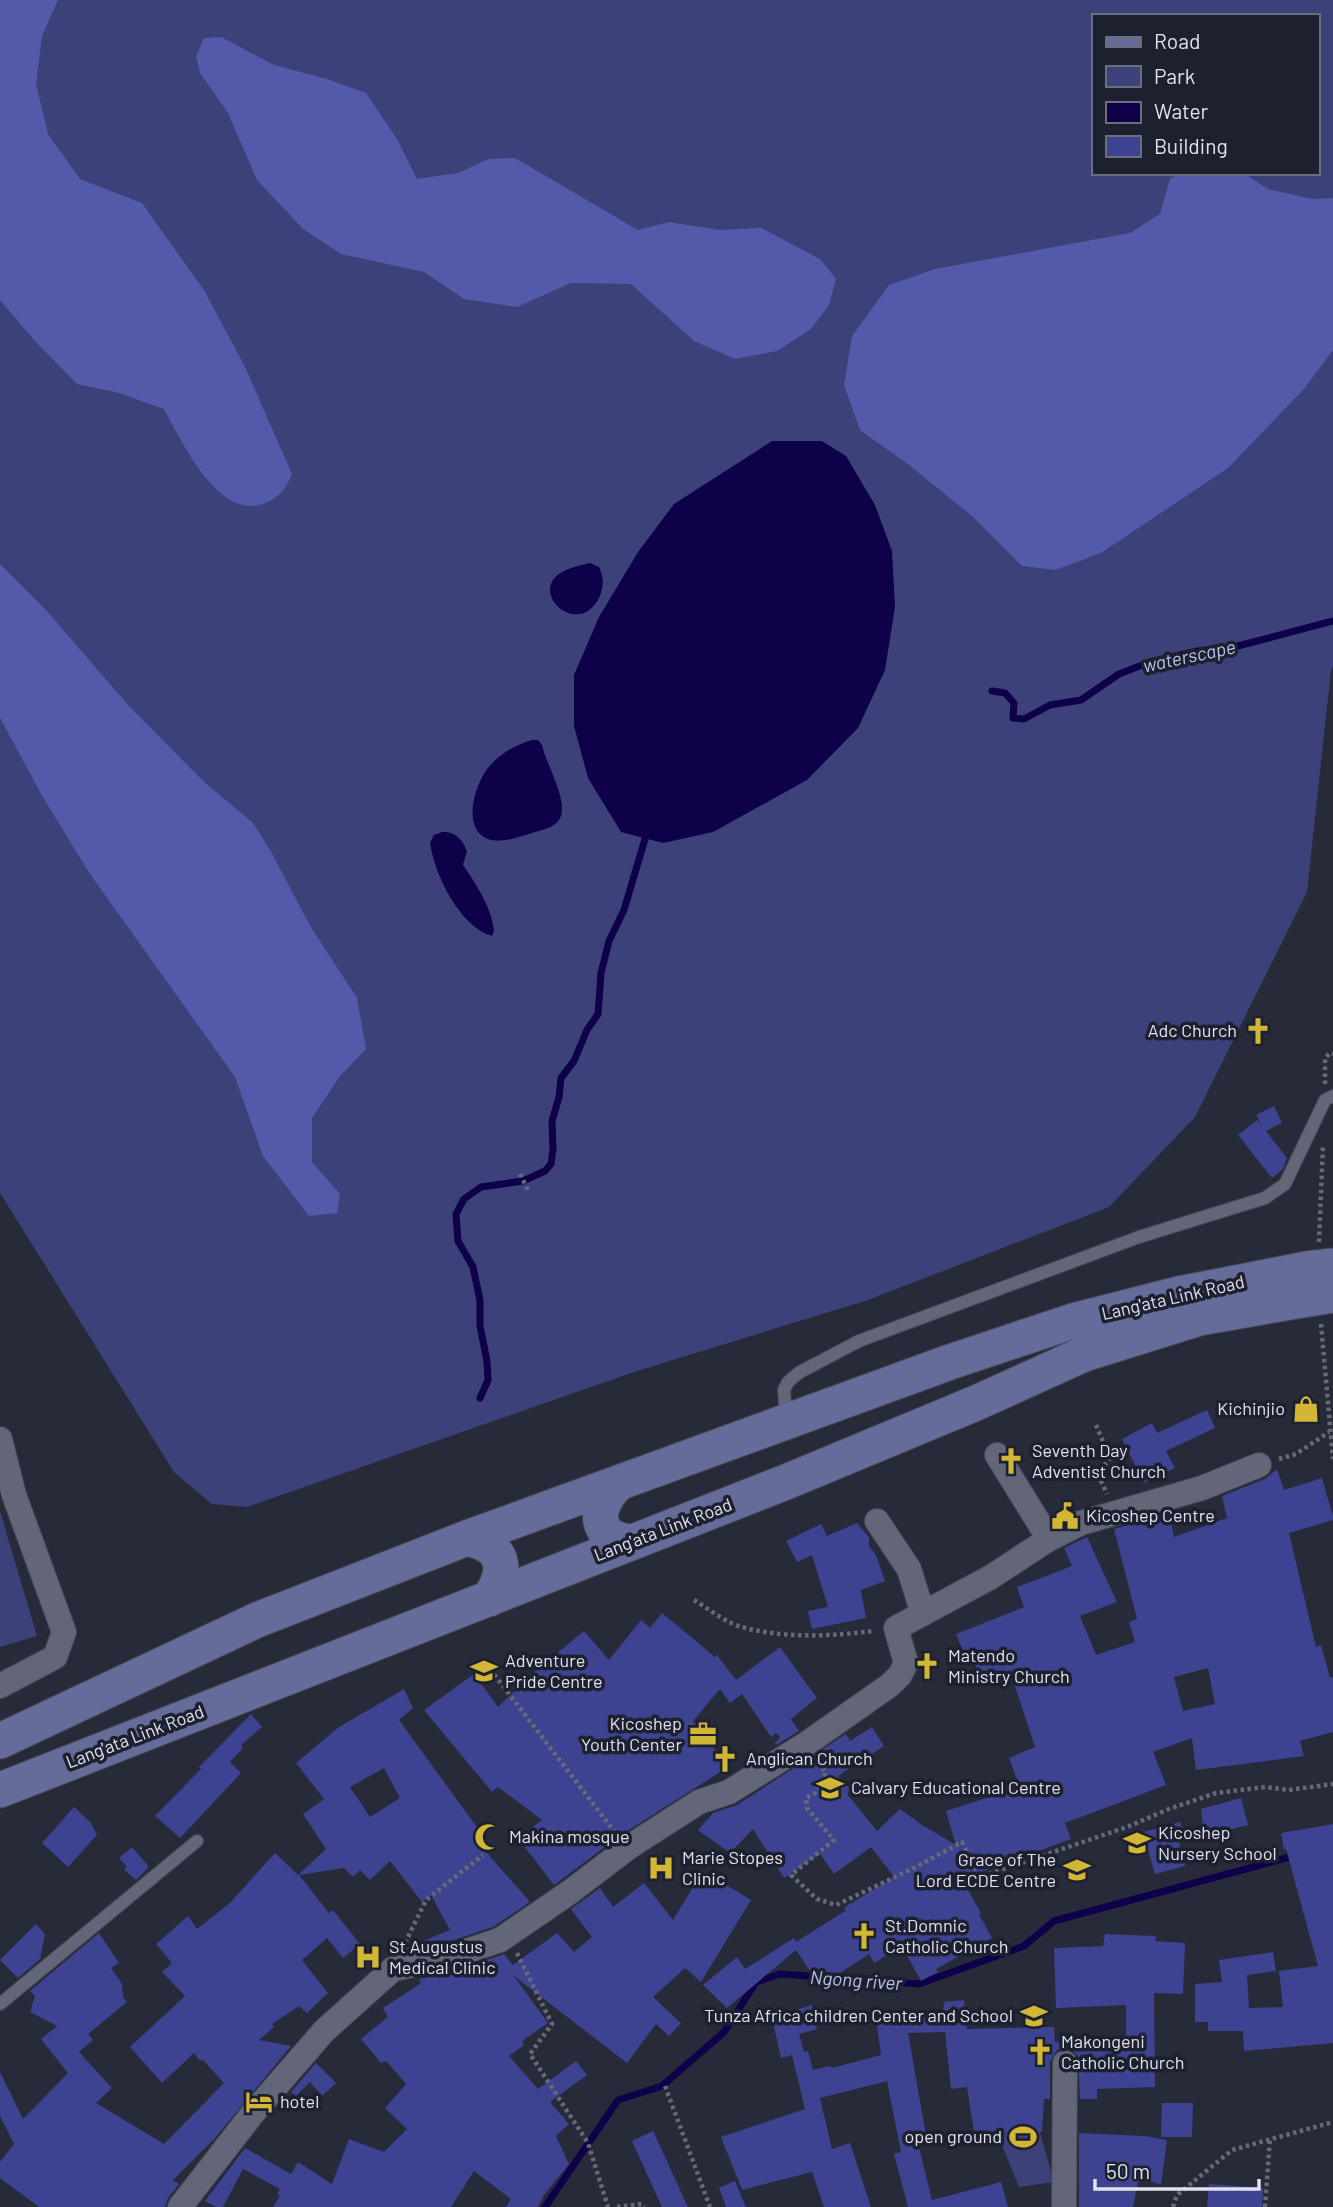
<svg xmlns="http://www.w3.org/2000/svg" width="1333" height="2207" font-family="Barlow,sans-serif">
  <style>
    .green { fill: #3c4279; fill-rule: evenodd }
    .forest { fill: #525aa9 }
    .water { fill: #0e0049 }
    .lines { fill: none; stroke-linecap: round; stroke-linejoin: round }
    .stream { stroke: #0e0049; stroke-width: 7 }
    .building { fill: #3d4390; fill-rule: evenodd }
    .service-casing { stroke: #464855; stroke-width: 14 }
    .minor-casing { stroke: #464855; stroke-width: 26 }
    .secondary-casing { stroke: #464855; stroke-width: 37 }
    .path { stroke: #666976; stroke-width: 4.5; stroke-dasharray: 3.5 3.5; stroke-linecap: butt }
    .service { stroke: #626678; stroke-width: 12 }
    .minor { stroke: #626678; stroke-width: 24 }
    .secondary { stroke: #666c9a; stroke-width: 35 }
    .secondary-bridge-casing { stroke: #464855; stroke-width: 37; stroke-linecap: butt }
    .secondary-bridge { stroke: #666c9a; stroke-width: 35 }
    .labels { text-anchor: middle; stroke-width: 7; stroke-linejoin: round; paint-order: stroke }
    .poi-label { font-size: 18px; fill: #e0e2ed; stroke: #1d202f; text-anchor: start }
    .street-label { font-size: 18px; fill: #e0e2ed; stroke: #1d202f }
    .water-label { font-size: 19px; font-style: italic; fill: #bac2ee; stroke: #1d202f }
  </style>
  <rect width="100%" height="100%" fill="#272a39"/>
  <path class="green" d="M0,0h1333v666l-2,4 -24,222 -112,225 -86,90 -241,93 -234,72 -387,135 -35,-3 -38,-32 -174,-279zM1093,16h224v157h-224z
    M0,1511l37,125 -37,11z
    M1038,2125l16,57 -35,5 -23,-56z"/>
  <path class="forest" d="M0,0h58l-16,36 -6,48 12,50 32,45 62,24 62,87 41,77 47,107c-6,15 -13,24 -29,30 -45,16 -82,-64 -99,-95l-45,-16 -42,-9 -43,-44 -34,-40z
    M221,37l53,28 53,14 39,14 31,46 20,40 41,-6 30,-14 27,-1 123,72 31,-8 50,8 42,-2 59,31 16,20 -7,26 -18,24 -34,22 -42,8 -41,-18 -63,-57 -60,-1 -54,24 -53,-8 -40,-27 -83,-18 -38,-25 -46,-49 -29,-67 -28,-40 -4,-17 8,-18z
    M1179,173h64l25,16 44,10 21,-1v152l-29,39 -76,79 -127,85 -46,17 -33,-4 -50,-50 -63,-51 -49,-35 -16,-45 8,-49 37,-51 46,-16 195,-36 30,-19 10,-35z
    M0,564l46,46 82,95 75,76 50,42 17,27 42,79 45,69 9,51 -26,27 -28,42v44l28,32 -3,19 -28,3 -46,-60 -28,-79 -145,-203 -46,-75 -44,-81z"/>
  <path class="water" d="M772,441h50l24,15 29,49 17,46 3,56 -10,63 -27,58 -51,52 -94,52 -50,11 -42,-11 -33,-54 -14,-52v-51l25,-58 39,-65 36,-48z
    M590,563l9,4c5,11 5,20 0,31 -21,42 -74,-8 -35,-27 8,-4 18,-6 26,-8z
    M532,740h6l4,5c4,19 25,53 19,71 -4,11 -16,13 -26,16 -13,4 -33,12 -47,7 -27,-10 -13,-55 0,-71 11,-14 27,-23 44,-28z
    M442,832c13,-1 20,7 25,19l-4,14c13,19 29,43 31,66l-2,5c-33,-10 -57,-61 -62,-93l4,-8z"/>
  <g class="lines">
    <path class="stream" d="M992,691l13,2 9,10 -1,15 11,1 26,-14 31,-5 38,-26 31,-12 48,-11 36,-4 99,-26
      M480,1398l8,-18 -1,-19 -7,-35v-26l-7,-33 -15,-26 -2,-27 8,-15 17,-12 42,-6 22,-10 6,-7 2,-15 -1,-28 7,-24 2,-19 13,-17 13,-31 11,-16 3,-41 8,-32 15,-31 21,-71
      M545,2207l73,-107 44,-14 62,-54 32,-50 24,-8 139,10 105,-38 30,-25 243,-66"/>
  </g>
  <path class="building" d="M1274,1106l8,17 -16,8 21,27 -4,11 -11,9 -34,-43 19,-15 5,6 -6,-11z
    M1207,1410l8,18 -49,23 9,17 -31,15 -22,-44 30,-16 5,10z
    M1277,1469l7,21 38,-12 11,38v4l-44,13 27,114 5,-2 9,33 3,-1v55l-33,9 4,15 -108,14 -4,-32 -39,14 13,33 -101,38 6,16 -89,33 -18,11 17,30 -2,1 13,24 -56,31 2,3 -17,9 -19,-35 -28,17 -5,-9 -49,32 -24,-36 -69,58 -24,-23 34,-28 8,12 49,-31 2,4 49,-31v-4l49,-30 -23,-30 -37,27 -14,-20 -36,24 -31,-49 -23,24 -32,-23 15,-17 24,-8 109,-71 4,7 22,-14 12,19 -46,30 13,14 -4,4 30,37 23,-22 22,16 34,20 -10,-34 74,-24 -11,-29 26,-11 -22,-67 -16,7 -6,-15 -11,5 -8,-19 -5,2 -11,-26 68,-27 -7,-20 55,-21 -8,-18 23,-11 30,65 -37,14 16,39 39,-13 -6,-20 8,-3 -23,-90 55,-16 5,24 53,-19 -5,-22 43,-17zM1208,1668l7,36 -32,7 -9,-34z
    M857,1523l12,14v9l7,9 9,26 -24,9 5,28 -54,11 -4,-18 20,-4 -16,-52 -15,7 -11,-21 35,-17 6,12z
    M662,1613l53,44 2,-2 19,25 44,-33 37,51 -26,21 8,12 -23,14 -1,-2 5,-6 -4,-4 -5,4 -29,-43 -12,9 -10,-14 -27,32 35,46 -107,68 -67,50 -36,-47 24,-18 -44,-33 -6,5 -68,-82 50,-36 24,33 40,-38 46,-38 25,29 32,-40 9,8z
    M404,1689l9,19 -14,12 88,121 -6,5 49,56 -37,25 -54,18 -32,6 -1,-3 44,-18 -19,-35 -9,7 -32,-41 -20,19 -10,-10 -7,7 -9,-9 -45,7 30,38 4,-3 27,34 -17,14 -16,-20 -25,22 26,33 -21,20 -8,-7 -27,18 2,3 -15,13 32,6 -76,92 -42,42 6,4 -11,14 -3,9h-126l-39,-29v-16l14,-18 -14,-28v-44l23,47 45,-46 -27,-34 16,-13 -27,-14 5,-16 -5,-5 69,-58 20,30 -8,5 11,16 1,13 4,5 -39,32 5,6 -14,12 33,36 -16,15 68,41 60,-61 -22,-24 -2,2 -6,-8 -32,30 -32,-36 55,-51 -23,-24 10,-9 -16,-19 32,-28 9,13 33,-26 45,-50 23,22 28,-26 -23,-35 21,-15 -28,-36 43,-36zM384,1768l16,30 -30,19 -20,-30z
    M251,1714l11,13 -21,18 2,3 -13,14 11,11 -61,65 -25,-22 46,-47 -2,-2z
    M1241,1798l7,27 -44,11 -3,-27z
    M74,1807l17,16 6,12 -29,32 -26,-24z
    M1180,1822l7,18 -8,2 6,24 -30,8 -12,-42z
    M1333,1824v219l-89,8 -1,-20h-35v-9h-13v-38l27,-2 -3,-22 54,-8 3,19 -29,4 2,33 34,-1 -4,-36 39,-5 -32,-117 -2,1 -3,-17z
    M132,1847l17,20 -13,13 -12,-10 3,-3 -8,-9z
    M703,1871l48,29 -50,82 -16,-14 -32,29 28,26 -12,13 -13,-12 -29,39 -113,-87 34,47 -26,18 2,4 -15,11 29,33 38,-28 11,14 -37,27 19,22 -13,12 13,28 -25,31 -6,12h-32l5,-8 -37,-28 -23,36h-178l7,-11 -3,-2 3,-5 -37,-20 -20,38h-7l-11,-6 40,-53 46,26 7,-12 34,22 17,-45 35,13 23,-23 -22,-21 21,-24 -20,-23 -5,2 -20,-24 27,-22 -5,-9 38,-25 -2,-4 29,-6 56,-19 9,11 44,-32 17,19 18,-15 -21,-28 29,-21 13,19 31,-24 29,37z
    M36,1924l9,10 -5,25 -22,19 -18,-18z
    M1105,1934l51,2 -1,5 30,2 -2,51 -29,-1 1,94 -58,2v10h-17l-2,-43 -6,-6 -8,-2 -7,2 -7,12v37h-6l-2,33h-68l-7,-45 -16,2 -6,-57 -37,1 19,108 -9,2 14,57 69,-18 7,25h-100l-14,-53 7,-2 -14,-71 -67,17 12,51 18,-6 21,64h-47l-12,-35 -70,18 -21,-53 84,-28 -13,-54 -11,3 -8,-36 23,-9 -1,-3 17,-5 5,24 -18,5 5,18 4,-1 5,19 17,-4 2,2 49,-13 -5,-37 24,-4 43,-1 1,-11 20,-2 3,29 87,-2 1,15 71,1v-38l-70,3 -2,-60 49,-2z
    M316,2063l20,20 -14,13 -12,-14 -14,14 -5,-4z
    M1162,2103h31l-1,34h-31z
    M653,2131l35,76h-26l-30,-66z
    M1079,2133l66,3 22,4 -6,45 -22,-8 -6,30h-54z
    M735,2181l11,26h-20l-7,-19z
    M1209,2184l54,4 -1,19h-55z"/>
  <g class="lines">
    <defs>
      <path id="service" d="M786,1418l-2,-28 4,-8 12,-10 59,-31 280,-104 126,-39 20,-14 40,-84 8,-4
        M0,2004l197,-163"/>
      <path id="minor" d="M0,1439l14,56 50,137 -9,25 -55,29
        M997,1455l52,84
        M877,1521l32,48 14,45
        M180,2207l73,-94 71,-82 69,-62 50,-10 57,-19 70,-48 59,-45 70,-45 30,-10 77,-48 84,-59 10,-10 6,-12 -10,-35 95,-51 58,-38 32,-16 121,-35 57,-23
        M1064,2207l1,-144"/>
      <path id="secondary" d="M619,1483c-26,23 -27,56 13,59
        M467,1538c38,9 42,30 22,61
        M0,1741l257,-121 210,-82 483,-176 123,-41 106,-27 128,-25
        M0,1790l786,-308 190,-79 108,-49 115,-36 103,-18"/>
    </defs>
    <use href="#service" class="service-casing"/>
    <use href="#minor" class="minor-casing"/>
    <use href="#secondary" class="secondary-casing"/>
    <path class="path" d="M1325,1084v-26l5,-5 3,1
      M520,1174l8,16
      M1319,1242l4,-97
      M1321,1324l12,135
      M1096,1425l14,33 -12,16 9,20
      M1279,1459l17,-5 33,-22
      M694,1600c15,9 32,23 48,27 42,12 90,9 132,4
      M490,1669l124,162
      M818,1762l8,11 -12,21 -8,4 1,10 27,32 -43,35 26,24 19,6 78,-37 48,-26 18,35 147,-50 42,-18 47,-16 49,-6 24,3 44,-6
      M405,1943l21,-43 57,-45
      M517,1953l35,71 -22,30 58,89 20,64
      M665,2086l45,121
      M617,2207l25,-3 2,3
      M1173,2207l4,-12 55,-45 101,-28
      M1265,2207l5,-69"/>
    <use href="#service" class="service"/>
    <use href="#minor" class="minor"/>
    <use href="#secondary" class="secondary"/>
    <defs>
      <path id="secondary-bridge" d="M1307,1269l26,-3
        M1302,1300l31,-5"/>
    </defs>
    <use href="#secondary-bridge" class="secondary-bridge-casing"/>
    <use href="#secondary-bridge" class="secondary-bridge"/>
  </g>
  <defs>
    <symbol id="church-bare" viewBox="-9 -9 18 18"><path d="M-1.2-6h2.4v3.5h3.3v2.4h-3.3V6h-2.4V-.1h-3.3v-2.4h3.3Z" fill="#d2b635" stroke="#1d202f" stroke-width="2.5" paint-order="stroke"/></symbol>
    <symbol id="shop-bare" viewBox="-9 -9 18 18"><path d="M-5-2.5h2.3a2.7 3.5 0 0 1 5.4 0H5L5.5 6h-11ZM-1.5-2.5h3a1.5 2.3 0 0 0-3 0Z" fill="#d2b635" stroke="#1d202f" stroke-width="2.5" paint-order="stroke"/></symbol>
    <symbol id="civic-bare" viewBox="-9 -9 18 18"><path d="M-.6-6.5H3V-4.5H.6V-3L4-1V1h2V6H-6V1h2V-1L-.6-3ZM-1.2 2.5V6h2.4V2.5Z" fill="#d2b635" stroke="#1d202f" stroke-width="2.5" paint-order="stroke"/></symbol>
    <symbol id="school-bare" viewBox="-9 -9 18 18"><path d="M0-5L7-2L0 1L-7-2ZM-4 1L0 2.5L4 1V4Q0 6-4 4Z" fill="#d2b635" stroke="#1d202f" stroke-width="2.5" paint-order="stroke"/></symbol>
    <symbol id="office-bare" viewBox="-9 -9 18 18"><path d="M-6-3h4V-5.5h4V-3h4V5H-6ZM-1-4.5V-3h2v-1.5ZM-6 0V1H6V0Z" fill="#d2b635" stroke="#1d202f" stroke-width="2.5" paint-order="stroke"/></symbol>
    <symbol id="mosque-bare" viewBox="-9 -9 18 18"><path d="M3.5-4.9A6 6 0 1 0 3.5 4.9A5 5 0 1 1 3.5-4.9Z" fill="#d2b635" stroke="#1d202f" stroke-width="2.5" paint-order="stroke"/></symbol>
    <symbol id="hospital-bare" viewBox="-9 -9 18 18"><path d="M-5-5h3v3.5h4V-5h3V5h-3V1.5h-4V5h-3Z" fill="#d2b635" stroke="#1d202f" stroke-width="2.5" paint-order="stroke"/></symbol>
    <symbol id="hotel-bare" viewBox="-9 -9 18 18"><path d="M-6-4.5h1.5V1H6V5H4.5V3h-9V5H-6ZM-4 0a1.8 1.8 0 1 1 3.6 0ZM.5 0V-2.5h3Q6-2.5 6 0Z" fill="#d2b635" stroke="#1d202f" stroke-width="2.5" paint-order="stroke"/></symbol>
    <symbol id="stadium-bare" viewBox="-9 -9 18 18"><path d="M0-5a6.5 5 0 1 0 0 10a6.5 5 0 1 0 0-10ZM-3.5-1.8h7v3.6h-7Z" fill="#d2b635" stroke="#1d202f" stroke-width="2.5" paint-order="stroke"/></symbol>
  </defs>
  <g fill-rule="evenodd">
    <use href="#church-bare" x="1239" y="1012" width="38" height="38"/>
    <use href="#shop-bare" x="1287" y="1390" width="38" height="38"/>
    <use href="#church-bare" x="992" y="1442" width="38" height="38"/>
    <use href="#civic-bare" x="1046" y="1497" width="38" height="38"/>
    <use href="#church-bare" x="908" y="1647" width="38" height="38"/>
    <use href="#school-bare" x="465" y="1652" width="38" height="38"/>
    <use href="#office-bare" x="684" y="1715" width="38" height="38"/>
    <use href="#church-bare" x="706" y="1740" width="38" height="38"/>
    <use href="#school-bare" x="811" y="1769" width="38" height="38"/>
    <use href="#mosque-bare" x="469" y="1818" width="38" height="38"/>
    <use href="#school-bare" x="1118" y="1824" width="38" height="38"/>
    <use href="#hospital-bare" x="642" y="1849" width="38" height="38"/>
    <use href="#school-bare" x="1058" y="1851" width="38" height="38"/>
    <use href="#church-bare" x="845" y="1917" width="38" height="38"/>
    <use href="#hospital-bare" x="349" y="1938" width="38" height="38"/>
    <use href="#school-bare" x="1015" y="1997" width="38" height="38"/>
    <use href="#church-bare" x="1021" y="2033" width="38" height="38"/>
    <use href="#hotel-bare" x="240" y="2083" width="38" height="38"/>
    <use href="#stadium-bare" x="1004" y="2118" width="38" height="38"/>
  </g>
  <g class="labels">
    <g class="poi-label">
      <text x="1237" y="1037" text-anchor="end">Adc Church</text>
      <text x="1285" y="1415" text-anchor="end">Kichinjio</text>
      <text x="1032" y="1457">Seventh Day<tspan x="1032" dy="21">Adventist Church</tspan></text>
      <text x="1086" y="1522">Kicoshep Centre</text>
      <text x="948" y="1662">Matendo<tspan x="948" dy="21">Ministry Church</tspan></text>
      <text x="505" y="1667">Adventure<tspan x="505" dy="21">Pride Centre</tspan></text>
      <text x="682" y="1730" text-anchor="end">Kicoshep<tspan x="682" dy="21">Youth Center</tspan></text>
      <text x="746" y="1765">Anglican Church</text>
      <text x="851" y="1794">Calvary Educational Centre</text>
      <text x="1158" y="1839">Kicoshep<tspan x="1158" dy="21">Nursery School</tspan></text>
      <text x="509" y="1843">Makina mosque</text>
      <text x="682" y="1864">Marie Stopes<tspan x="682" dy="21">Clinic</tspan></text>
      <text x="1056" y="1866" text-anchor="end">Grace of The<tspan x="1056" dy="21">Lord ECDE Centre</tspan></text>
      <text x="885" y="1932">St.Domnic<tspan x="885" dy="21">Catholic Church</tspan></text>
      <text x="389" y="1953">St Augustus<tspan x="389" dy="21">Medical Clinic</tspan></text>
      <text x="1013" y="2022" text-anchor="end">Tunza Africa children Center and School</text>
      <text x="1061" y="2048">Makongeni<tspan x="1061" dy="21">Catholic Church</tspan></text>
      <text x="280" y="2108">hotel</text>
      <text x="1002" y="2143" text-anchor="end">open ground</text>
    </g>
    <g class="street-label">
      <text transform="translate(1173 1298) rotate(-13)" y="6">Lang'ata Link Road</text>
      <text transform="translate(663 1530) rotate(-21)" y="6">Lang'ata Link Road</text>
      <text transform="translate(135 1737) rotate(-21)" y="6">Lang'ata Link Road</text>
    </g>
    <g class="water-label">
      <text transform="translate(1189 656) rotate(-12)" y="7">waterscape</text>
      <text transform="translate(856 1980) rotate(4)" y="7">Ngong river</text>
    </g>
  </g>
  <rect x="1092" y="14" width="228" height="161" fill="#1d202f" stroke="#6b6e7b" stroke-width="2"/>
  <rect x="1106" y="37" width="35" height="10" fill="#666c9a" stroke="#6b6e7b" stroke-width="2"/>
  <text x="1154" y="49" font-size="21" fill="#e0e2ed">Road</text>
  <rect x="1106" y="66" width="35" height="21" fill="#3c4279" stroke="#6b6e7b" stroke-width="2"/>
  <text x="1154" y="84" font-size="21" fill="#e0e2ed">Park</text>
  <rect x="1106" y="102" width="35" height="21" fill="#0e0049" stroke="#6b6e7b" stroke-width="2"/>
  <text x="1154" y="119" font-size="21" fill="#e0e2ed">Water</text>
  <rect x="1106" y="136" width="35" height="21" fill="#3d4390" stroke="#6b6e7b" stroke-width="2"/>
  <text x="1154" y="154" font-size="21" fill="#e0e2ed">Building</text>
  <path d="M1095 2179v10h164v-10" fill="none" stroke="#e0e2ed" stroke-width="3.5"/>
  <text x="1106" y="2179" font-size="21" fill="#e0e2ed" stroke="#1d202f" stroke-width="5" paint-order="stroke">50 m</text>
</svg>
